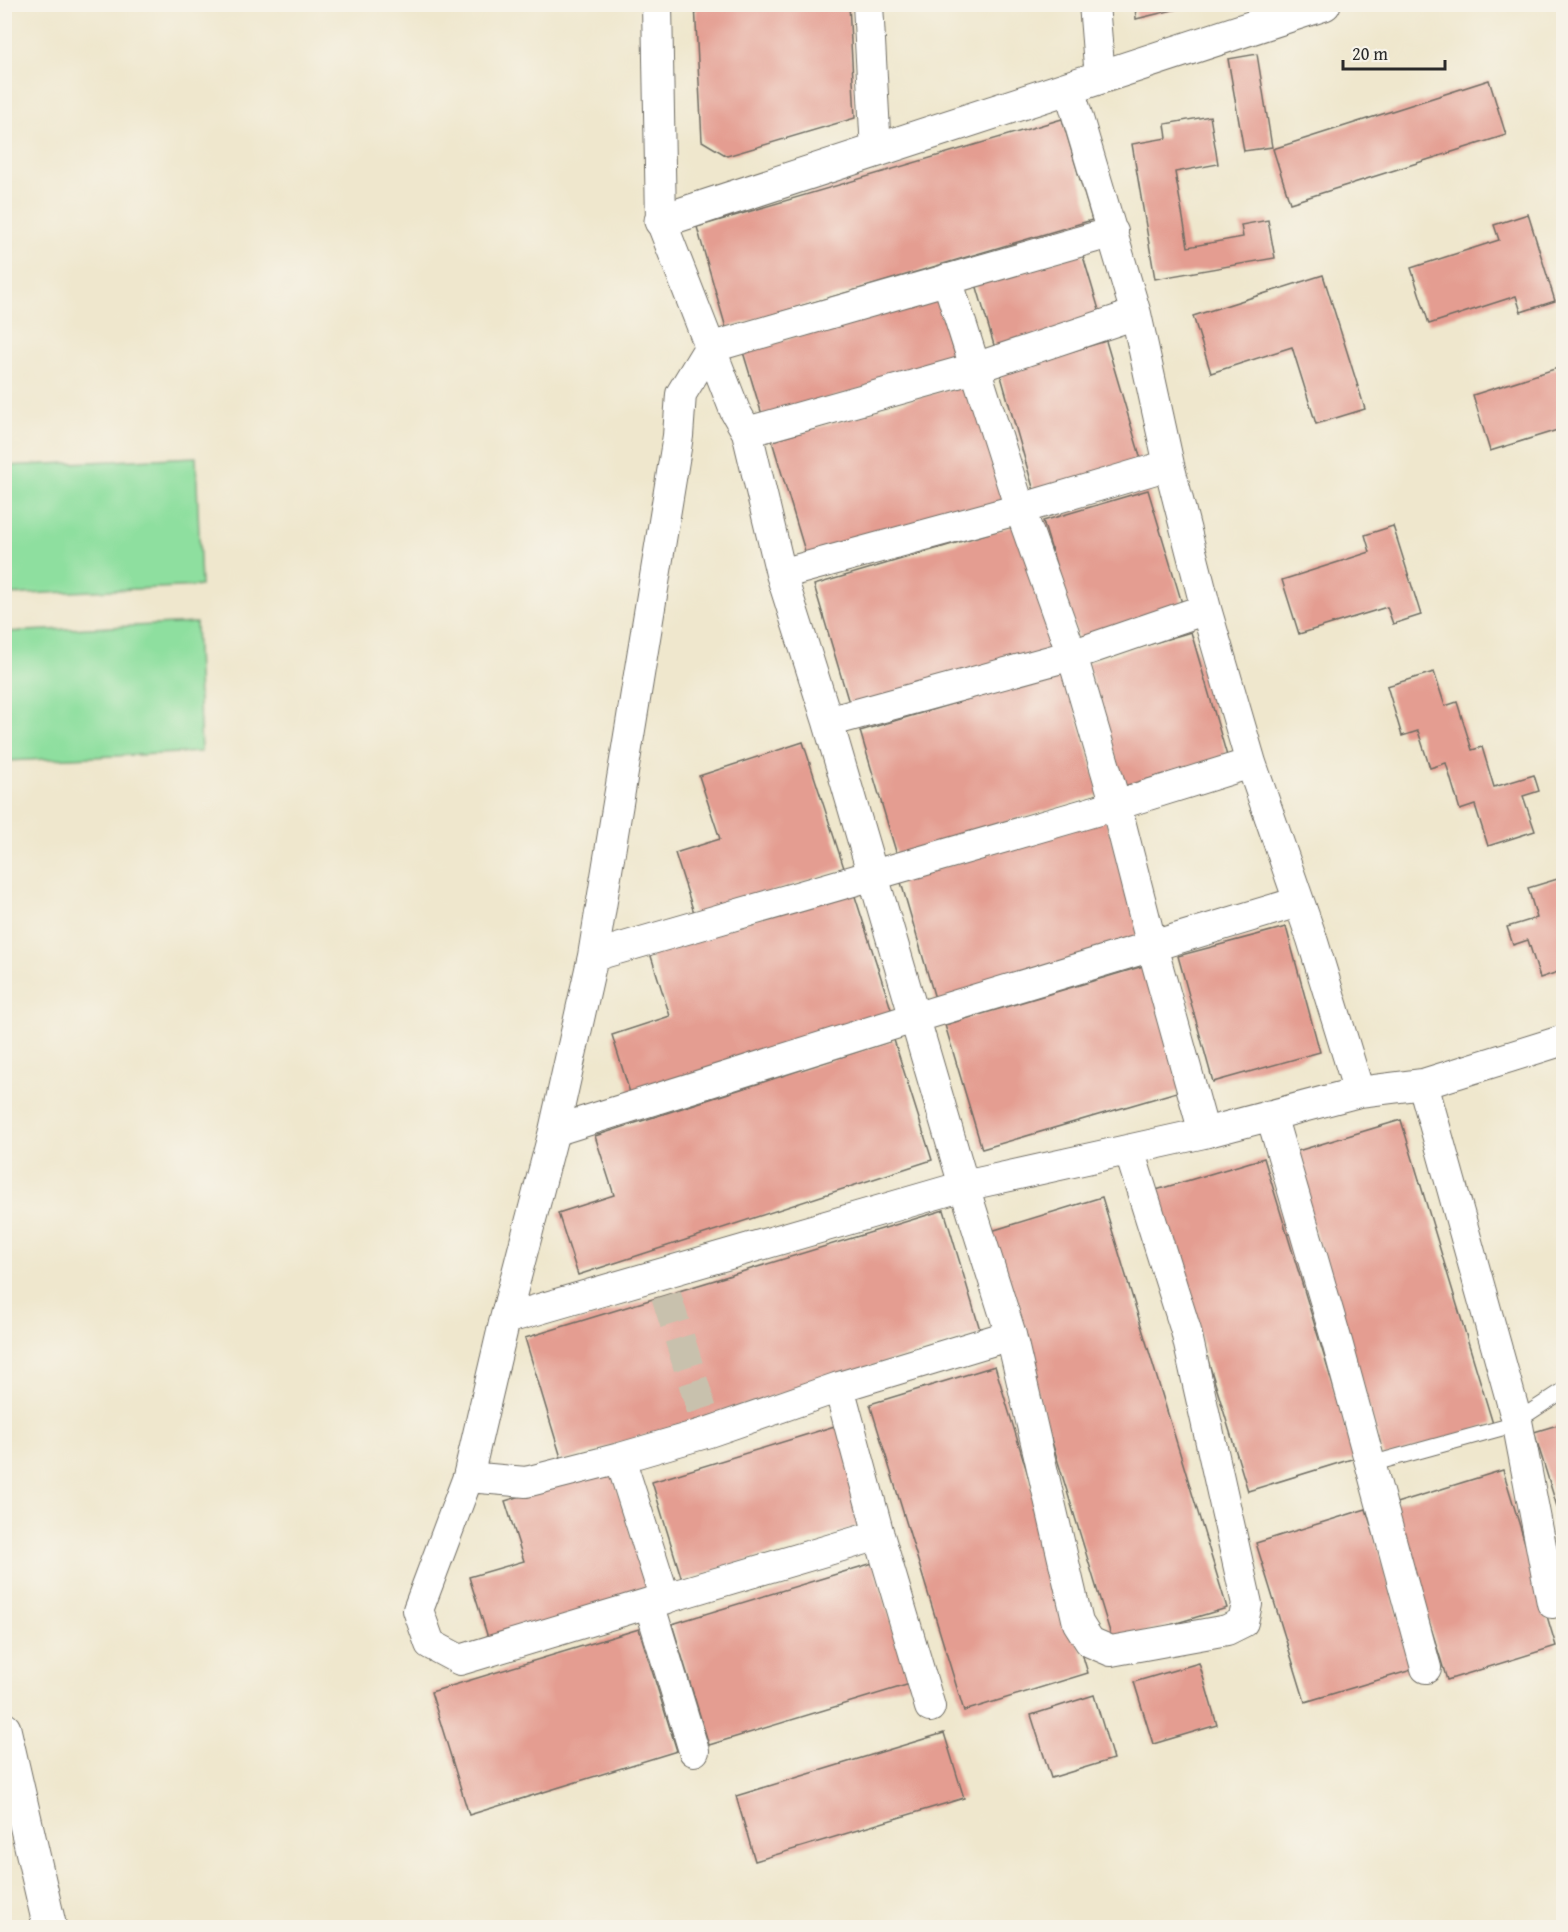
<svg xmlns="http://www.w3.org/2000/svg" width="1568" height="1932" font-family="'Gentium Book Plus',serif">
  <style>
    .green { fill: #8edf9f; stroke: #5c8565; stroke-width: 1.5 }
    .building { fill: #e49d91 }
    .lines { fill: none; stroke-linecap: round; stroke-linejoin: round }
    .street-tunnel { stroke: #c8c1ad; stroke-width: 30; stroke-dasharray: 30 15; stroke-linecap: butt }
    .lane-casing { stroke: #706d64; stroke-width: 17 }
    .street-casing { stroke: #706d64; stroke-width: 32 }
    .secondary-casing { stroke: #706d64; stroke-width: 35 }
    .highway-casing { stroke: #706d64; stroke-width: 35 }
    .lane { stroke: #fff; stroke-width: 15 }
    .street { stroke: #fff; stroke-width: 30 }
    .secondary { stroke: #fff; stroke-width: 33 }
    .highway { stroke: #fff; stroke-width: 33 }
  </style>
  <rect width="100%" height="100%" fill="#f7f3e8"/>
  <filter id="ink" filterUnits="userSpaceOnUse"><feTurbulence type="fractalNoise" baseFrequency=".0167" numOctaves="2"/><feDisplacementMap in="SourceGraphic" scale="12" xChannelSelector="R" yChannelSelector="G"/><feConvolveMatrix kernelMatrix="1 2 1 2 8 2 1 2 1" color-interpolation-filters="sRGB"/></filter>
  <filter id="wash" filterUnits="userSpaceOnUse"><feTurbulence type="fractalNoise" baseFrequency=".008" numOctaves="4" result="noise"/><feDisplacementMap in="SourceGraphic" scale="24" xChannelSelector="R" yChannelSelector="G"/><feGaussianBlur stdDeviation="1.35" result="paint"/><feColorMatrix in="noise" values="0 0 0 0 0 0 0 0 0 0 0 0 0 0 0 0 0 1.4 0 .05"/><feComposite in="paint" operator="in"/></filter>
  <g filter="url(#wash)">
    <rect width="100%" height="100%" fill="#efe7cd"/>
    <path class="green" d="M196,457l5,129 -196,9v-129z
      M196,623l5,129 -196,9v-129z"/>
    <g id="blocks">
      <path class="building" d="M695,4h154l6,114 -128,38 -25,-15z
        M1135,4h59v1l-58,14z
        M1257,54l15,93 -28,4 -16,-92z
        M1489,80l17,55 -216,68 -17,-54z
        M1210,116l8,48 -43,8 13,75 55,-10 -2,-12 27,-5 7,38 -120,21 -23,-135 35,-6 -2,-14z
        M1062,119l30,101 -366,108 -29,-101z
        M1528,214l27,87 -34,11 -5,-16 -87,28 -18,-56 88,-28 -5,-15z
        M1082,253l20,67 -106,32 -20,-68z
        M1323,275l42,134 -49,15 -24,-77 -81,26 -18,-57z
        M937,295l20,66 -194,57 -20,-66z
        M1106,341l37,125 -107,32 -36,-125z
        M1564,366v62l-74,23 -17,-56z
        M973,382l35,120 -200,59 -36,-120z
        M1148,490l36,120 -105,32 -36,-121z
        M1020,524l37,128 -205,61 -38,-128z
        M1393,526l28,89 -28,9 -6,-17 -88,27 -17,-54 88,-28 -5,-17z
        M1191,632l36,124 -103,30 -37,-123z
        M1064,671l36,123 -203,61 -37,-124z
        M1434,672l11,34 12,-4 15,48 10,-3 12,40 40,-12 5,16 -16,5 12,35 -47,15 -13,-41 -15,5 -14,-47 -16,5 -12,-37 -16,5 -15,-50z
        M803,742l41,126 -149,48 -20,-63 45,-14 -21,-63z
        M1106,819l36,122 -206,61 -36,-123z
        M1564,877v93l-24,8 -12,-38 -15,5 -6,-18 30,-9 -9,-30z
        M852,887l40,125 -261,84 -19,-61 58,-19 -20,-63z
        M1286,927l34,125 -107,30 -35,-126z
        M1150,964l37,125 -205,60 -37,-124z
        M894,1040l38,120 -354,115 -20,-62 56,-18 -19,-59z
        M1401,1120l92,304 -109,33 -93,-304z
        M1264,1158l91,300 -107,33 -92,-301z
        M1102,1197l125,411 -114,34 -125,-410z
        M944,1210l37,123 -419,128 -37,-123z
        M995,1366l93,307 -124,38 -94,-307z
        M1564,1423v103h-1l-29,-94z
        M838,1425l30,98 -186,57 -30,-98z
        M611,1468l38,124 -160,49 -20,-64 55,-16 -19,-60z
        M1503,1470l53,176 -109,34 -54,-176z
        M1366,1509l49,160 -110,33 -49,-159z
        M873,1563l37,121 -201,61 -37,-121z
        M639,1629l38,122 -208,64 -38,-123z
        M1199,1663l18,62 -64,19 -19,-62z
        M1094,1695l19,64 -62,19 -20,-63z
        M944,1733l20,65 -209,63 -19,-65z"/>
    </g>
  </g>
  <g filter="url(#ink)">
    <use href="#blocks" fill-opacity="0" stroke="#706d64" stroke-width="1.5"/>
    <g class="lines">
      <path class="street-tunnel" d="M666,1295l38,122"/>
      <defs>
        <path id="lane" d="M1371,1464l138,-38 55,-36"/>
        <path id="street" d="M657,4l4,217 74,190 12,21 34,142 47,148 136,464 47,149 67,288 12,19 21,9 116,-21 16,-8 4,-18 -61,-273 -57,-181
          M868,4l8,147
          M1094,4l6,74
          M1069,88l67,226 33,151 37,144 45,154 61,176 47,153
          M947,279l73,230 52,146 44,150 36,141 52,187
          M747,432l228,-64 161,-54
          M781,574l239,-65 149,-44
          M828,722l244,-67 134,-46
          M593,956l523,-151 135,-42
          M1423,1084l94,337 35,182
          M1271,1115l66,227 89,326
          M554,1131l360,-113 384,-116
          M505,1319l459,-133 240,-53 155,-41 64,-8 141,-44
          M839,1387l40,148 51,172
          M468,1477l58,5 94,-24
          M665,1599l-45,-141 89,-26 130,-45 172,-52
          M649,1603l-189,57 -30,-16 -12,-34 50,-133 37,-158 49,-188 39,-175 85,-520 3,-42 28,-46 404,-116
          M694,1751l-45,-148 230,-68"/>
        <path id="secondary" d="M661,221l663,-217"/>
        <path id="highway" d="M4,1729l46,199"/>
      </defs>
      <use href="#lane" class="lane-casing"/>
      <use href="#street" class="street-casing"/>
      <use href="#secondary" class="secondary-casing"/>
      <use href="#highway" class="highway-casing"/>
      <use href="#lane" class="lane"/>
      <use href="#street" class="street"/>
      <use href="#secondary" class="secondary"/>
      <use href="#highway" class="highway"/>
    </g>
  </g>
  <rect width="1568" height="1932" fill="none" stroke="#f7f3e8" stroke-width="24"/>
  <path d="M1343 60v9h102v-9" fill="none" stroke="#2b2b2b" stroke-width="3"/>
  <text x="1352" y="60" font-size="18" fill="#2b2b2b" stroke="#f7f3e8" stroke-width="4.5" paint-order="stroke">20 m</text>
</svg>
